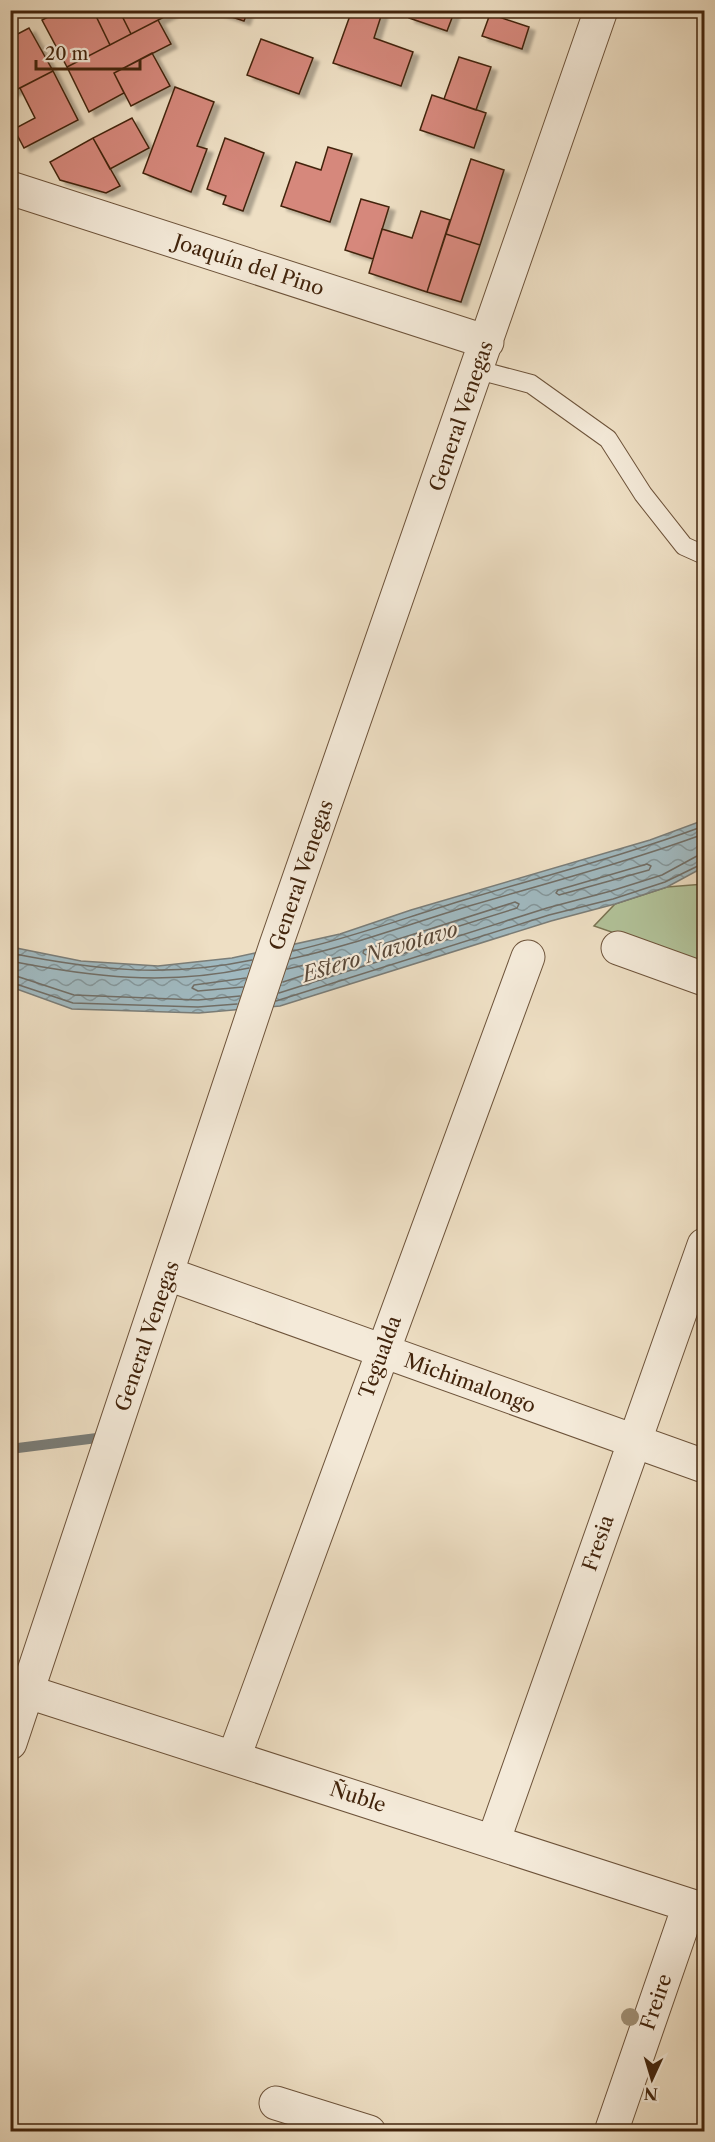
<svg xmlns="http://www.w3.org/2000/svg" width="715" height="2142" font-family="'Libre Caslon Text',serif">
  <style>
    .green { fill: #b2c39a; stroke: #7a7453; stroke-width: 1.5 }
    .water { fill: url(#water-waves); stroke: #7a7d78; stroke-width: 1.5 }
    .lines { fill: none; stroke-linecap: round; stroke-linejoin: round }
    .shore { stroke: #716e66; stroke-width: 1.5 }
    .stream { stroke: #7a7d78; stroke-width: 10 }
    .building { fill: #d6887b; stroke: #42240c; stroke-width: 1.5; filter: url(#shadow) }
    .service-casing { stroke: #6d533a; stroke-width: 20 }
    .minor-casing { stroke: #6d533a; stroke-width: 35 }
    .service { stroke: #f4ead9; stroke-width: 18 }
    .minor { stroke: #f4ead9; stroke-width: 33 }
    .tree { fill: #9f8e73 }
    .labels { text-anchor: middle; stroke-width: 4.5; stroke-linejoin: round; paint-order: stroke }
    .street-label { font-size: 20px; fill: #42240c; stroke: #f4ead9 }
    .water-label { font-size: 21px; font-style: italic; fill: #5a4939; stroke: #f4ead9 }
  </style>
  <defs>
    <pattern id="water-waves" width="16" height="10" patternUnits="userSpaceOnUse" patternTransform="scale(1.5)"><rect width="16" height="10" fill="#a0b9c0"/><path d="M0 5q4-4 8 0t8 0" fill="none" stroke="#84969a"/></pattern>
    <filter id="shadow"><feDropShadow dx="6" dy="4" stdDeviation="1.5" flood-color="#0004"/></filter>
  </defs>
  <rect width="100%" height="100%" fill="#eedfc4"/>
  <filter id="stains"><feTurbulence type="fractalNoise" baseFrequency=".00333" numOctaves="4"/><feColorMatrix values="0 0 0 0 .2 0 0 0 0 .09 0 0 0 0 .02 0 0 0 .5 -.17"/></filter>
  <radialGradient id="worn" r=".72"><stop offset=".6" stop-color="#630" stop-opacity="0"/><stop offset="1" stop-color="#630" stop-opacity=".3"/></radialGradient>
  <path class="green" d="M704,884v80l-110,-38 21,-22 52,-17z"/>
  <path class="water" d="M704,820v47l-37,20 -52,17 -64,17 -271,85 -81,7 -127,-4 -61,-22v-40l70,14 77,5 74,-8 108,-24 71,-24 239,-70z"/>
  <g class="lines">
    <path class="shore" d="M647,864l4,2 -2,4 -90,25 -3,-2 2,-3z
      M515,902l4,2 -2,4 -151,47 -3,-2 1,-3z
      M293,951c58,-13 114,-34 171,-51 80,-24 162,-45 240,-74
      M10,953c85,17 157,25 242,7
      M290,959c61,-13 119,-35 179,-53 79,-23 158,-44 235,-72
      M10,961c82,16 156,25 239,7
      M10,974l64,21 124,5 42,-4
      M10,982l63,21 125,4 39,-3
      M283,982l58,-19 2,-3 -3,-3 -53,12
      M243,987l-45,4 -6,-3 2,-3 52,-7
      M279,993l268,-85 64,-17 51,-16 35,-19 7,-1
      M276,1001l273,-86 64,-16 52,-17 39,-19"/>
    <path class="stream" d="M10,1449l87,-11"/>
  </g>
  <path class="building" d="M62,10h31l17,35 -43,22 -25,-47z
    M93,10h26l12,24 -21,11z
    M119,10h51l2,3 -41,21z
    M211,10h37l-4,11z
    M352,10h31l-9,28 39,14 -12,34 -68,-23z
    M412,10h43l-8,21 -38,-13z
    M490,14l39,13 -7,22 -40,-13z
    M158,20l13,24 -57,29 10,20 -35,19 -22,-45z
    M29,28l24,43 -43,22v-55z
    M261,39l52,19 -14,36 -52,-19z
    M152,53l18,33 -39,20 -17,-33z
    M459,57l32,10 -15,43 -32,-11z
    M53,71l25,49 -54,28 -10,-19 21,-11 -15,-30z
    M175,87l39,15 -17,44 10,3 -16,43 -48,-19z
    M432,95l54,18 -12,35 -54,-18z
    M132,118l17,30 -39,21 -17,-31z
    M93,138l27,48 -14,7 -46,-13 -10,-18z
    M225,138l39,15 -21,58 -20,-7 3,-8 -19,-7z
    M328,147l24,7 -22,68 -49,-16 15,-44 25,8z
    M471,159l33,11 -24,75 -34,-11z
    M361,199l28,8 -16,52 -28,-9z
    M421,211l29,9 -23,72 -58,-19 13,-44 30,9z
    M446,234l34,11 -19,57 -34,-10z"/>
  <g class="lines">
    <defs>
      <path id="service" d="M478,370l53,14 77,55 35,55 41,52 20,9"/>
      <path id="minor" d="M10,188l477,154
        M618,948l86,31
        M168,1274l536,192
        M10,1686l694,224
        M10,1743l266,-798 325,-935
        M234,1757l294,-800
        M493,1842l211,-597
        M276,2103l93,29
        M611,2132l78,-226"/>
    </defs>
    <use href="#service" class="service-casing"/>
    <use href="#minor" class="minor-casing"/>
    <use href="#service" class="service"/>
    <use href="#minor" class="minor"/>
  </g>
  <circle class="tree" cx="630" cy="2017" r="9"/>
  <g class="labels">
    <g class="street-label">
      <text transform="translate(249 265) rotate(18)" y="7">Joaquín del Pino</text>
      <text transform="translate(461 416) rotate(-71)" y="7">General Venegas</text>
      <text transform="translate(301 875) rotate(-71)" y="7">General Venegas</text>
      <text transform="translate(147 1336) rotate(-71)" y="7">General Venegas</text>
      <text transform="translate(380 1357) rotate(-70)" y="7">Tegualda</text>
      <text transform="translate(470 1383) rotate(20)" y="7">Michimalongo</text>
      <text transform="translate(598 1543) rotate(-71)" y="7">Fresia</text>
      <text transform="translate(358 1797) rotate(18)" y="7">Ñuble</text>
      <text transform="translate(656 2002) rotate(-71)" y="7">Freire</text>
    </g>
    <g class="water-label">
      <text transform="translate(380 952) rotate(-17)" y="7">Estero Navotavo</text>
    </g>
  </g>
  <rect width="715" height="2142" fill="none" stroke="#eedfc4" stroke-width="36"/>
  <rect x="12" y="12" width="691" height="2118" fill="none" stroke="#42240c" stroke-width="3"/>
  <rect x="18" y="18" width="679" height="2106" fill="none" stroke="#42240c" stroke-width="1.5"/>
  <g transform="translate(652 2079) rotate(184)" stroke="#f4ead9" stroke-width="4.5" paint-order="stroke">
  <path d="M0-4.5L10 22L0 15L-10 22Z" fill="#42240c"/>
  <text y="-9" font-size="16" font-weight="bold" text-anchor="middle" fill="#42240c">N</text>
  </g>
  <path d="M36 60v9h104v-9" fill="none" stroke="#42240c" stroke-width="3"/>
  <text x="45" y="60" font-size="18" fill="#42240c" stroke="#f4ead9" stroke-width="4.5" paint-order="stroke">20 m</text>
  <rect width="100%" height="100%" filter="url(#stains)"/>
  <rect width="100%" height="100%" fill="url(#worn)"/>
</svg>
